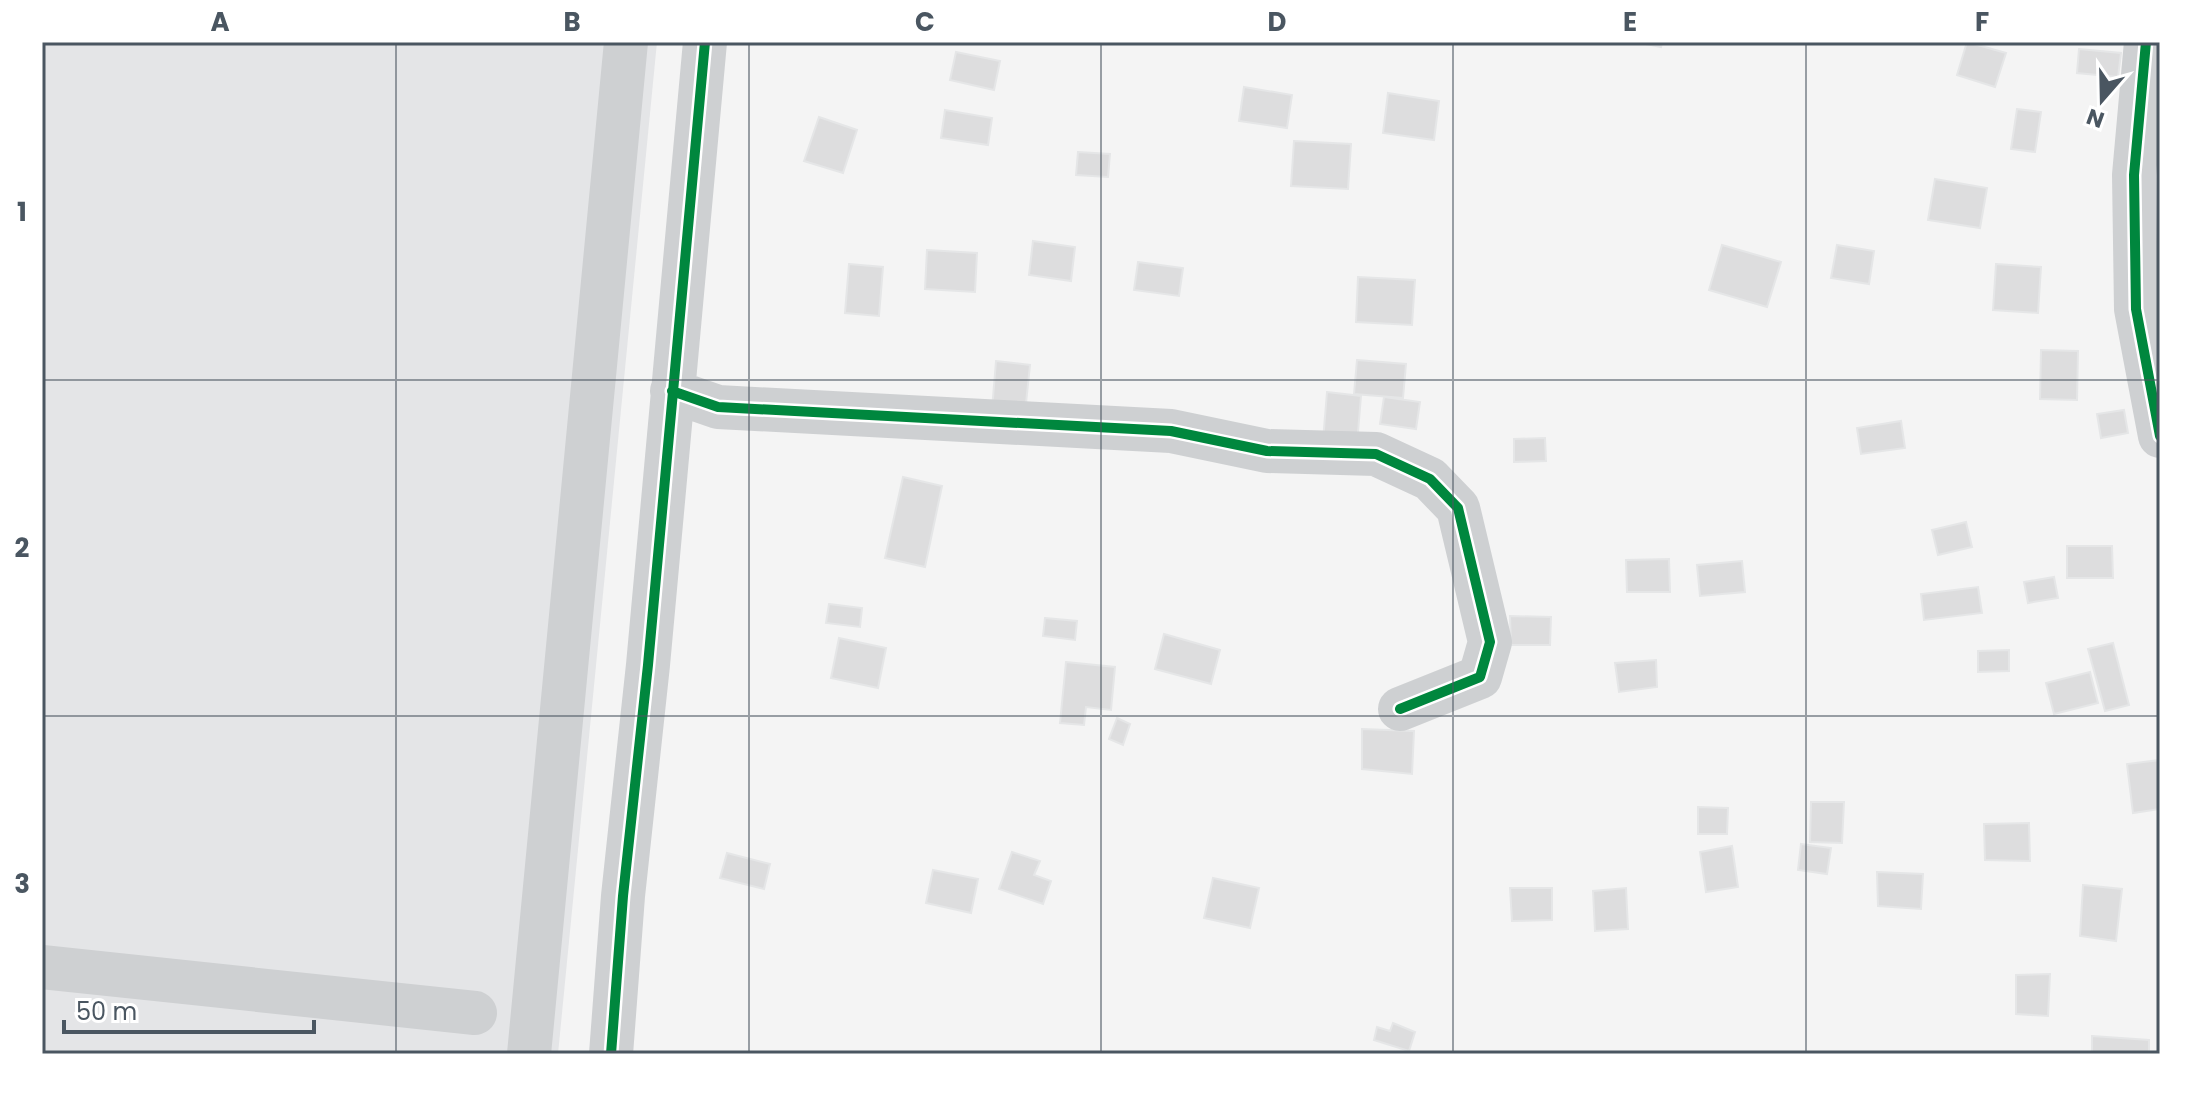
<svg xmlns="http://www.w3.org/2000/svg" width="2202" height="1096" font-family="Poppins,sans-serif">
  <style>
    .airport { fill: #e4e5e7 }
    .building { fill: #ddddde; stroke: #e5e6e7; stroke-width: 2 }
    .lines { fill: none; stroke-linecap: round; stroke-linejoin: round }
    .minor { stroke: #ced0d2; stroke-width: 44 }
    .cycleway-casing { stroke: #fff; stroke-width: 15 }
    .cycleway { stroke: #00873e; stroke-width: 10 }
    .grid { fill: none; stroke: #4a5661; stroke-width: 2; stroke-opacity: 0.55 }
    .neatline { fill: none; stroke: #4a5661; stroke-width: 3 }
    .grid-label { font-size: 26px; text-anchor: middle; font-weight: bold; fill: #4a5661 }
  </style>
  <rect width="100%" height="100%" fill="#f4f4f4"/>
  <path class="airport" d="M42,42h615l-99,1012h-516z"/>
  <path class="building" d="M1636,42h26l-1,5z
    M1967,42l39,11 -11,34 -38,-12z
    M2079,49l42,4 -3,24 -41,-4z
    M956,52l44,9 -6,29 -44,-10z
    M1244,87l48,8 -5,33 -48,-7z
    M1388,93l51,8 -5,39 -51,-7z
    M2017,109l24,3 -6,40 -24,-3z
    M945,110l47,8 -4,27 -47,-7z
    M819,117l38,13 -14,43 -39,-12z
    M1294,141l57,3 -3,45 -57,-3z
    M1078,152l32,2 -2,23 -32,-2z
    M1935,179l52,9 -7,40 -52,-8z
    M1033,241l42,6 -4,34 -42,-6z
    M1722,245l59,17 -14,45 -58,-17z
    M1837,245l37,6 -5,33 -38,-6z
    M927,250l50,3 -2,39 -50,-3z
    M1138,262l45,6 -4,28 -45,-6z
    M849,264l34,3 -4,49 -34,-3z
    M1996,264l45,3 -3,46 -45,-3z
    M1358,277l57,3 -3,45 -56,-3z
    M2041,350l37,1 -1,49 -37,-1z
    M1357,360l49,4 -3,34 -49,-4z
    M996,361l34,4 -5,48 -33,-3z
    M1327,392l34,4 -4,48 -34,-3z
    M1384,397l36,5 -4,27 -36,-5z
    M2124,410l4,23 -27,5 -4,-24z
    M1901,421l4,27 -44,6 -4,-26z
    M1545,438l1,23 -32,1v-23z
    M903,477l39,9 -17,81 -40,-9z
    M1966,522l6,25 -34,8 -6,-25z
    M2067,546h45l1,32h-46z
    M1669,559l1,33h-43l-1,-32z
    M1742,561l3,31 -45,4 -3,-31z
    M2054,577l4,21 -30,5 -4,-21z
    M1978,587l4,26 -58,7 -3,-26z
    M829,604l33,4 -2,19 -34,-4z
    M1510,616l41,1 -1,28h-39z
    M1045,618l32,3 -2,19 -32,-4z
    M1164,634l56,16 -9,34 -56,-15z
    M839,638l47,10 -8,40 -47,-10z
    M2113,643l16,62 -24,6 -17,-62z
    M2009,650v21l-31,1v-21z
    M1656,660l1,27 -38,5 -4,-29z
    M1066,662l49,5 -4,43 -25,-3 -2,18 -24,-2z
    M2090,672l8,31 -44,11 -8,-31z
    M1117,718l13,6 -7,21 -14,-6z
    M1362,729l52,2 -2,43 -50,-5z
    M2160,760v49l-27,4 -6,-49z
    M1811,802h33l-2,41 -32,-1z
    M1698,807l30,1 -1,26h-29z
    M2029,823l1,38 -45,-1 -1,-36z
    M1801,844l30,4 -4,26 -29,-4z
    M1732,846l6,41 -32,5 -6,-40z
    M1012,852l28,9 -6,14 17,6 -8,23 -44,-15z
    M727,853l43,11 -6,25 -44,-11z
    M933,870l45,9 -7,34 -45,-10z
    M1877,872l46,2 -2,35 -43,-3z
    M1213,878l46,10 -9,40 -46,-10z
    M2083,885l39,4 -6,52 -36,-5z
    M1510,888h42v32l-40,1z
    M1626,888l2,41 -33,2 -2,-40z
    M2050,974l-2,42 -32,-2v-39z
    M1393,1023l22,9 -6,19 -35,-11 3,-13 13,4z
    M2092,1036l57,4v14h-57z"/>
  <g class="lines">
    <path class="minor" d="M2146,42l-12,133 2,134 24,127
      M672,391l46,16 453,24 96,20 109,3 54,25 28,29 32,134 -10,35 -80,32
      M42,967l433,46
      M529,1054l97,-1012
      M611,1054l12,-158 25,-231 57,-623"/>
    <defs>
      <path id="cycleway" d="M2146,42l-12,133 2,134 24,127
        M672,391l46,16 453,24 96,20 109,3 54,25 28,29 32,134 -10,35 -80,32
        M611,1054l12,-158 25,-231 57,-623"/>
    </defs>
    <use href="#cycleway" class="cycleway-casing"/>
    <use href="#cycleway" class="cycleway"/>
  </g>
  <path class="grid" d="M396,42v1012M749,42v1012M1101,42v1012M1453,42v1012M1806,42v1012M42,380h2118M42,716h2118"/>
  <rect width="2202" height="1096" fill="none" stroke="#ffffff" stroke-width="88"/>
  <g transform="translate(2102 100) rotate(200)" stroke="#ffffff" stroke-width="6" paint-order="stroke">
  <path d="M0-6L14 30L0 20L-14 30Z" fill="#4a5661"/>
  <text y="-12" font-size="22" font-weight="bold" text-anchor="middle" fill="#4a5661">N</text>
  </g>
  <path d="M64 1020v12h250v-12" fill="none" stroke="#4a5661" stroke-width="4"/>
  <text x="76" y="1020" font-size="24" fill="#4a5661" stroke="#ffffff" stroke-width="6" paint-order="stroke">50 m</text>
  <rect x="44" y="44" width="2114" height="1008" class="neatline"/>
  <g class="grid-label">
    <text x="220" y="31">A</text>
    <text x="572" y="31">B</text>
    <text x="925" y="31">C</text>
    <text x="1277" y="31">D</text>
    <text x="1630" y="31">E</text>
    <text x="1982" y="31">F</text>
    <text x="22" y="221">1</text>
    <text x="22" y="557">2</text>
    <text x="22" y="893">3</text>
  </g>
</svg>
